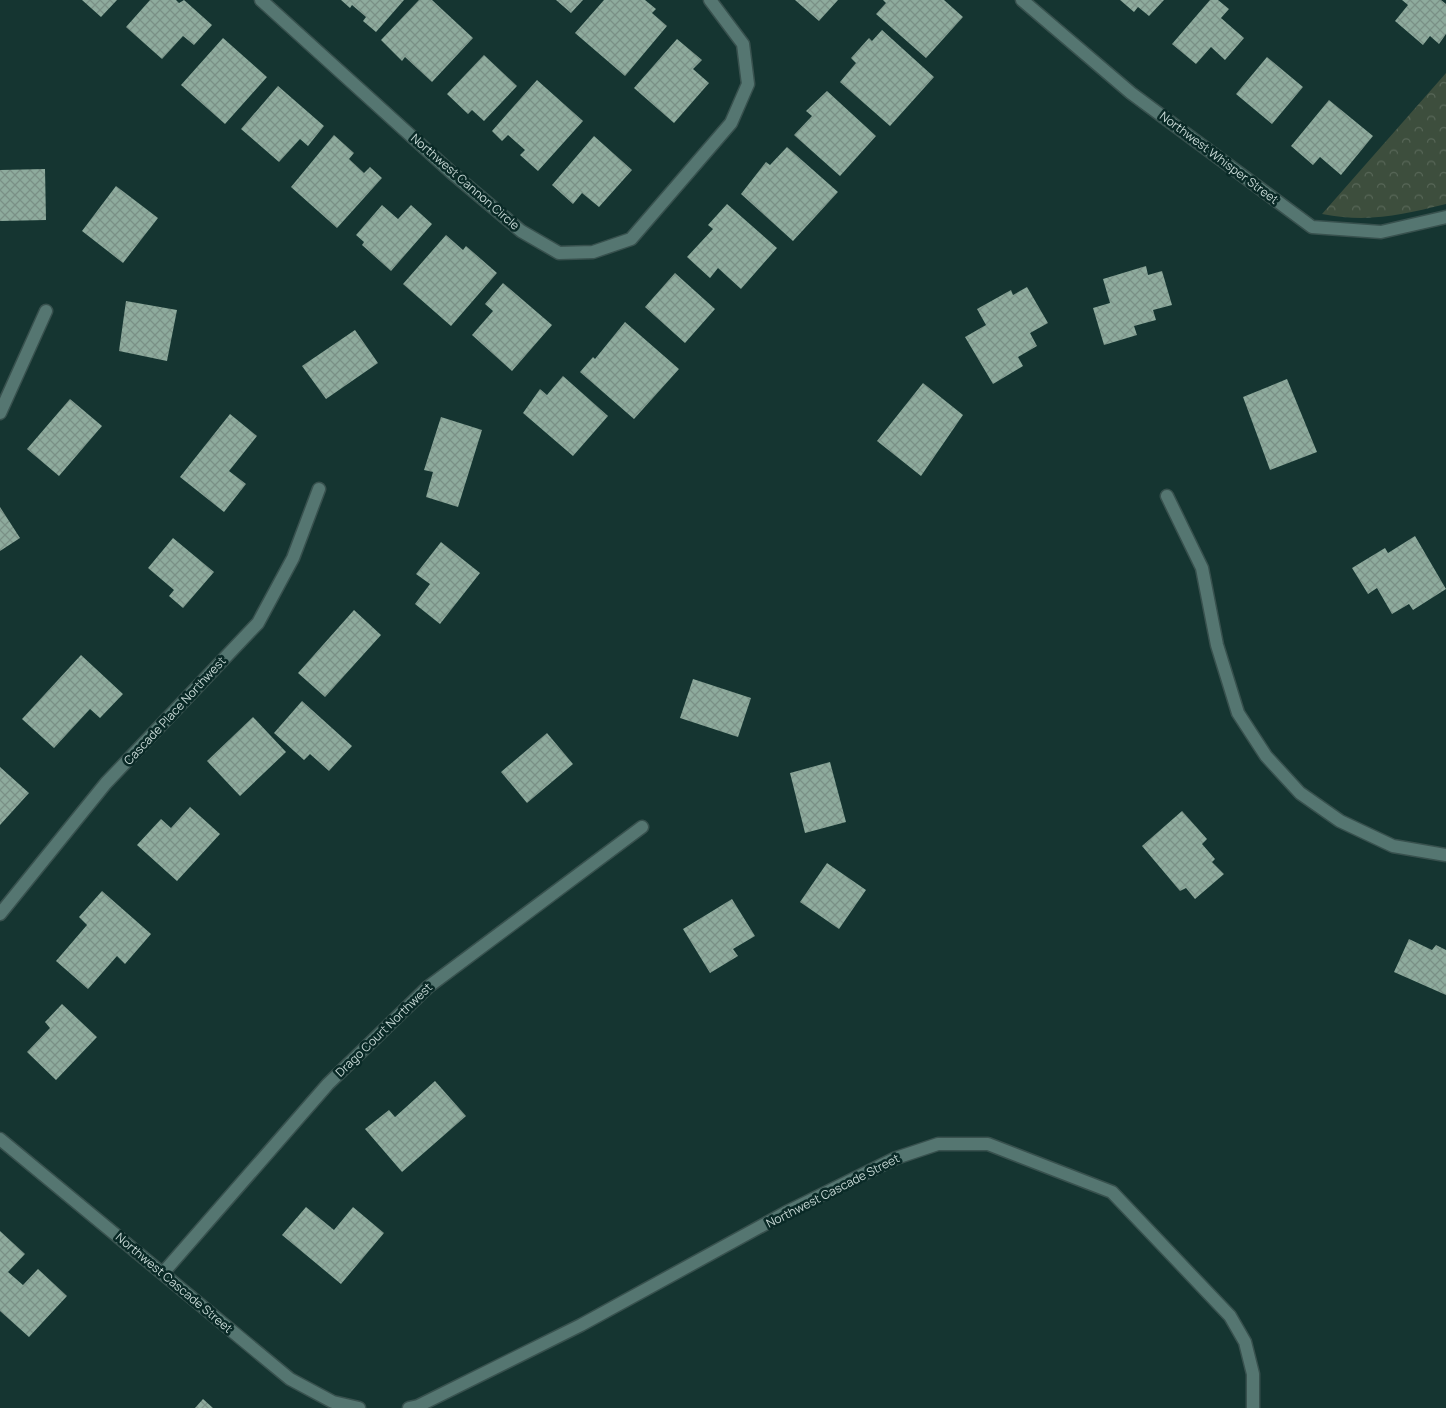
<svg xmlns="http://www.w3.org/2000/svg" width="1446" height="1408" font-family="Manrope,sans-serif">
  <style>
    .park { fill: url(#park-crowns) }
    .building { fill: url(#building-cross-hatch) }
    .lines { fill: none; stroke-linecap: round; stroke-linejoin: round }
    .street-casing { stroke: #38514e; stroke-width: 15 }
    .street { stroke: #557671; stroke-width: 12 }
    .labels { text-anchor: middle; stroke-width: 5; stroke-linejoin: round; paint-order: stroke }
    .street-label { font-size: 12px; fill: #c8d9d6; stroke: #0a2a27 }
  </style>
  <defs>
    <pattern id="park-crowns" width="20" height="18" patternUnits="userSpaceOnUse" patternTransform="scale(1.25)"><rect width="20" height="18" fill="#3d4e3d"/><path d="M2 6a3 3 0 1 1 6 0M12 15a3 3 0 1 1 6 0" fill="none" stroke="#586758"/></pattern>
    <pattern id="building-cross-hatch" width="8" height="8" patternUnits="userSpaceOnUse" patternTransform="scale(1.25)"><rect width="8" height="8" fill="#8eab9d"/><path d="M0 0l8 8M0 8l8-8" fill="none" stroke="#7a9086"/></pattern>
  </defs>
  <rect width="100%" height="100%" fill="#153531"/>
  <path class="park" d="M1446,73v131c-45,11 -77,19 -124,10z"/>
  <path class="building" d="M82,0h35l-16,17z
    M150,0h26l3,3 5,-3 28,25 -18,20 -11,-9 -21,23 -36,-32z
    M341,0h63l-28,32 -13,-11 3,-4 -14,-12 -2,3z
    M419,0h13l41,38 -41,44 -27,-25 -3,4 -21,-21z
    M556,0h27l-12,13z
    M604,0h41l11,9 -4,4 15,13 -42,50 -50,-43z
    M795,0h43l-19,21z
    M883,0h61l19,17 -37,41 -50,-44 10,-11z
    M1120,0h44l-15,16 -11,-9 -4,5z
    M1210,0h8l11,9 -8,9 23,20 -19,22 -14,-13 -15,17 -24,-20z
    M1402,0h39l5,4v30l-7,10 -9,-8 -7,9 -28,-24 13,-16z
    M882,30l52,47 -44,49 -50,-44 16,-19 -5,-5 18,-20 3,3z
    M223,38l44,39 -42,47 -44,-39z
    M677,39l25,21 -9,9 16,14 -35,40 -40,-35z
    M484,55l33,31 -33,35 -12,-11 -4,4 -21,-20z
    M1267,57l36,30 -31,37 -36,-30z
    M537,80l46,41 -45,50 -18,-16 5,-5 -17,-15 -6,6 -10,-10z
    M278,86l46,40 -16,20 -8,-7 -21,23 -38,-33z
    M827,91l49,45 -36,40 -46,-41 18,-19 -6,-5z
    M1329,100l44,36 -32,39 -21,-18 -7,8 -22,-19z
    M334,135l20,18 -5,6 15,14 6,-6 12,11 -45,50 -46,-41z
    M594,136l38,34 -33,37 -17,-14 -9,11 -21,-19z
    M787,147l51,45 -45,49 -52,-47 25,-32 4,3z
    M45,169l1,51 -46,1v-51z
    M116,186l42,32 -35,45 -41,-32z
    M727,204l50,44 -36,41 -23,-21 -8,10 -23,-21 26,-28 -5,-4z
    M382,205l16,14 13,-14 21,19 -41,47 -29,-26 2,-3 -8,-7z
    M446,235l17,15 3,-4 31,27 -46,53 -48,-42z
    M1146,266l2,9 14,-4 10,34 -19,5 3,10 -22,6 3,9 -33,10 -11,-37 17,-5 -7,-24z
    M675,273l40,36 -30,34 -40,-36z
    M503,283l49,42 -40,46 -40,-36 21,-24 -8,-7z
    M1027,287l21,36 -18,10 7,13 -19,11 5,9 -30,18 -28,-47 21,-12 -9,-16 34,-19 2,5z
    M126,301l51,9 -10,51 -48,-10z
    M625,322l54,47 -45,50 -54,-47 13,-15 2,2z
    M355,330l23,33 -52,36 -24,-33z
    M563,376l45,40 -35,40 -50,-43 17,-24 7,6z
    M1287,379l30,73 -47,18 -27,-73z
    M923,383l40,32 -42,61 -44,-35z
    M70,399l32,27 -43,50 -32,-27z
    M230,414l27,22 -28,35 17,13 -22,28 -44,-35z
    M441,417l41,13 -24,77 -32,-10 7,-25 -9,-2z
    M0,507l20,31 -20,13z
    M1415,536l31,53 -33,21 -4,-6 -17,10 -15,-26 -9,6 -16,-26 33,-20 3,5z
    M173,538l41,34 -31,36 -14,-12 5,-6 -26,-22z
    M441,542l39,31 -40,51 -25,-20 15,-20 -14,-10z
    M354,610l27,25 -56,62 -27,-24z
    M81,655l42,39 -23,24 -10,-9 -36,39 -32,-29z
    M693,679l58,19 -13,39 -58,-19z
    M302,701l50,45 -23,25 -19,-17 -6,6 -30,-27z
    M253,717l33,35 -46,44 -33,-35z
    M547,733l26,31 -46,39 -26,-31z
    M830,762l16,60 -41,11 -15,-60z
    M0,767l29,26 -29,32z
    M190,807l30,27 -43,47 -40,-36 24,-26 10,9z
    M1182,811l25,28 -5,5 13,15 -3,3 12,12 -29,25 -9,-11 -6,3 -38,-45z
    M827,863l39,27 -27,39 -39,-27z
    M102,891l49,43 -26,30 -8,-8 -29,33 -32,-28 31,-36 -8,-8z
    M732,899l23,37 -22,13 5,7 -28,17 -27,-44z
    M1409,939l23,11 4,-5 10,5v45l-52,-23z
    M62,1004l35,33 -41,43 -29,-28 23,-24 -5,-6z
    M435,1081l31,35 -64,56 -37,-43 24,-19 6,7z
    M306,1207l28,23 19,-23 31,26 -43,51 -59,-49z
    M0,1231l25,23 -17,18 15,13 15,-16 29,27 -38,41 -29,-26z
    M203,1399l10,9h-18z"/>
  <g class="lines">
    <defs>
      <path id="street" d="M261,0l191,173 69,58 38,22 34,-1 38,-13 100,-116 17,-39 -5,-40 -33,-44
        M1022,0l109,93 181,134 69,5 65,-15
        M0,413l46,-102
        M1167,496l35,72 15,77 21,68 28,43 34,37 40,28 53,25 53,9
        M0,914l106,-131 152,-160 35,-65 26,-69
        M0,1139l290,240 43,23 26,6
        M163,1273l165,-189 100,-97 214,-160
        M409,1408l9,-2 163,-81 204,-112 111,-55 42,-14h50l124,48 118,124 15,26 8,32v34"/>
    </defs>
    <use href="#street" class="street-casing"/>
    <use href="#street" class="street"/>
  </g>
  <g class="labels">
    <g class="street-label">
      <text transform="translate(1219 158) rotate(37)" y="4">Northwest Whisper Street</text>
      <text transform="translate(465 182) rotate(41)" y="4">Northwest Cannon Circle</text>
      <text transform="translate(175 711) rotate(-47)" y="4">Cascade Place Northwest</text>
      <text transform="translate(384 1030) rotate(-44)" y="4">Drago Court Northwest</text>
      <text transform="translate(833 1191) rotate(-27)" y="4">Northwest Cascade Street</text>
      <text transform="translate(174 1283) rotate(40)" y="4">Northwest Cascade Street</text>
    </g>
  </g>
</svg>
